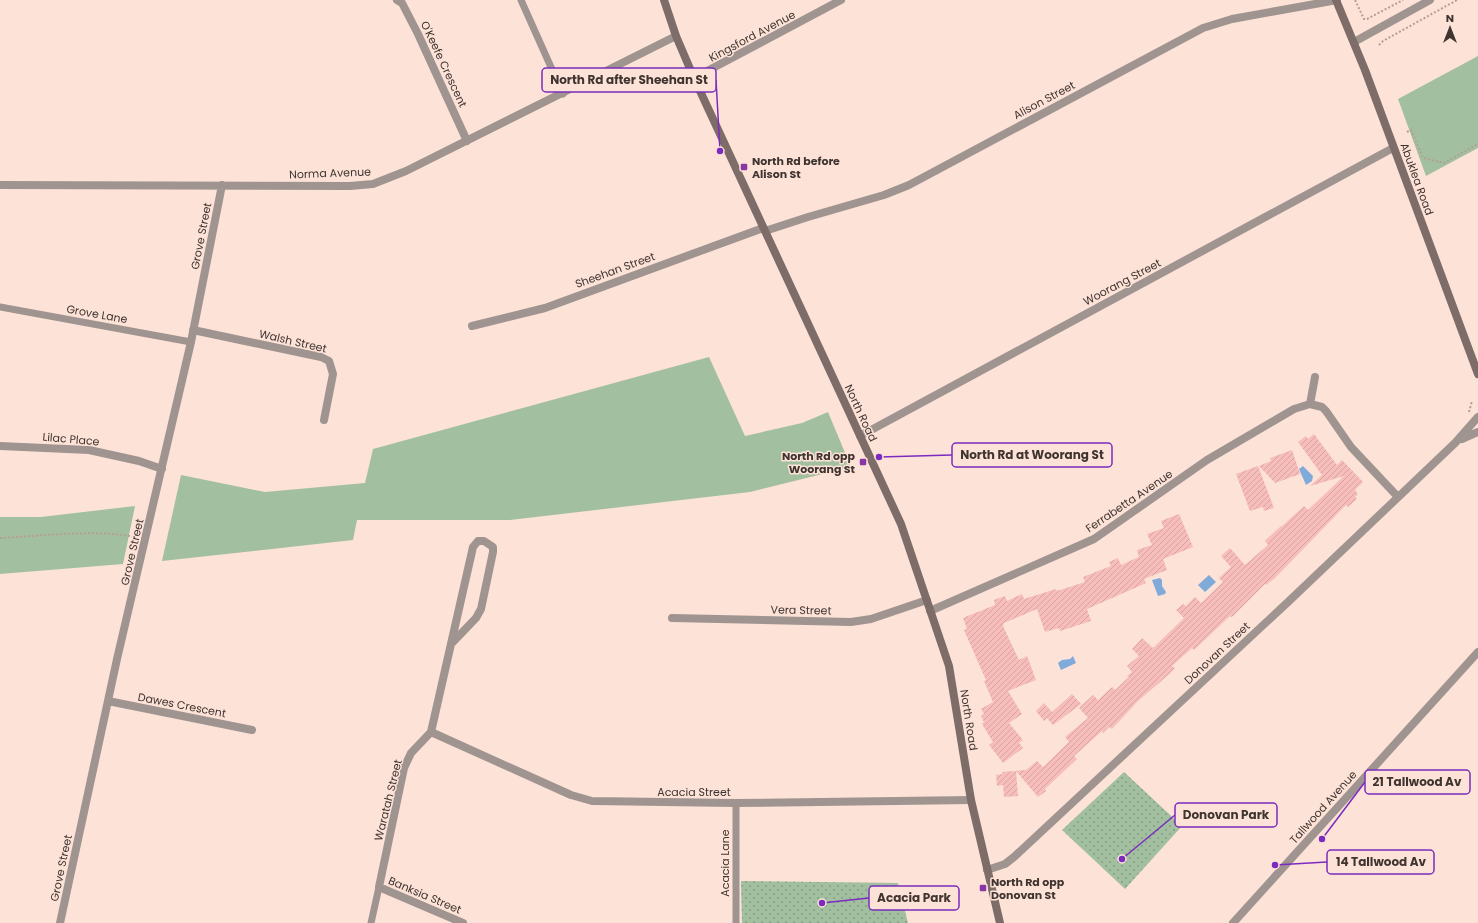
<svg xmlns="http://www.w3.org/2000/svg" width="1478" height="923" font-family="Poppins,sans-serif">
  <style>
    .green { fill: #a2c09f }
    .park { fill: url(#park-dots) }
    .water { fill: #7faada }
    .building { fill: url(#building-hatch) }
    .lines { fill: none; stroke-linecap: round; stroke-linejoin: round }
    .path { stroke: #b39e96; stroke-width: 2; stroke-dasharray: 2 2; stroke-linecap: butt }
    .lane { stroke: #a09490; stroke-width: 7 }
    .street { stroke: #a09490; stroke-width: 8 }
    .secondary { stroke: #7d6c67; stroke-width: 8 }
    .poi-dot { fill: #8a37a5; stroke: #fde2d7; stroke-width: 1.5 }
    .labels { text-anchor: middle; stroke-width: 3; stroke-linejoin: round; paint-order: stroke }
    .street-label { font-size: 11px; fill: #3f3430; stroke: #fde2d7 }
    .poi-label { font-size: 11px; font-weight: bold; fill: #3f3430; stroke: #fde2d7; text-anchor: start }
    .leader { fill: none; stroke: #7b2cbf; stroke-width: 1.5 }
    .callout-dot { fill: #7b2cbf; stroke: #fde2d7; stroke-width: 1.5 }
    .callout { fill: #fde2d7; stroke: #7b2cbf; stroke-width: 1.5 }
    .callout-label { font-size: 12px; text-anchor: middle; font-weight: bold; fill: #3f3430 }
  </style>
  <defs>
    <pattern id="park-dots" width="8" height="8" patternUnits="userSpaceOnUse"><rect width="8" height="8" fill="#a2c09f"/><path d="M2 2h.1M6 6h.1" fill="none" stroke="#859d82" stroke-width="1.8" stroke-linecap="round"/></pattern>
    <pattern id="building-hatch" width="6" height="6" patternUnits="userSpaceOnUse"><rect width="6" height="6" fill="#f7bdba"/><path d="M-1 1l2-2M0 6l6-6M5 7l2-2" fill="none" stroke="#d5a3a0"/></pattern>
  </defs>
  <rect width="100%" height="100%" fill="#fde2d7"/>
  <path class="green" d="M1478,56v92l-52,28 -28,-77z
    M709,357l36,79 57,-13 26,-11 23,55 -101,25 -240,28h-153l-4,20 -191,21 19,-86 84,17 100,-9 8,-34z
    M135,506l-12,58 -123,10v-57h41z"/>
  <path class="park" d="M1124,772l58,54 -57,63 -63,-59z
    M741,881l157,2 10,40h-166z"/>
  <path class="water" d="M1303,466l10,10 -1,5 -6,4 -7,-16z
    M1209,575l7,7 -11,10 -7,-7z
    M1160,578l2,2v6l4,6 -1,2 -7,2 -6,-16z
    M1073,656l3,7 -15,7 -3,-7 4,-3 8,-1z"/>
  <path class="building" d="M1314,434l23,31 5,-5 21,22 -8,8 3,4 -3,3 2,2 -9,8 -2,-2 -71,73 -9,7 -1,-1 -33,33 -2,-1 -36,34 -2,-2 -20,18 3,2 -8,8 -29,25 -26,28 -3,-2 -6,6 -1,-2 -28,25 3,3 -32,30 1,2 -8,6 -22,-26 2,25 -14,1 -1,-12 -6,1 -1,-11 7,-1 -1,-2 24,-2 11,-9 6,6 26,-25 -4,-5 23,-19 -9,-10 14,-13 5,5 14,-13 3,3 14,-13 -2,-1 5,-4 -5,-6 12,-10 -7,-7 10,-11 11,10 31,-30 -8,-8 7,-6 3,2 9,-9 6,6 22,-21 -4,-4 12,-11 -10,-11 9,-8 15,17 23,-20 -3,-4 16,-15v1l23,-21 4,4 36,-34 -34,10 12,-11 -24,-33 8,-6 2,3z
    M1292,450l8,24 -25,9 -16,-17 12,-5 -1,-3z
    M1258,466l16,42 -10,3 -1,-4 -13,4 -14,-37z
    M1179,514l14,33 -30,12 4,11 -23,9 2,4 -59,26 4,12 -31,10 -1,-3 -14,4 -8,-23 -33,14 -1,3 16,34 8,-4 9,24 -28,11 14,23 -13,9 14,17 -4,3 4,5 -20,15 -14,-18 4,-3 -11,-18 2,-2 -3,-6 3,-2 -3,-5 12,-7 -9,-21 2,-1 -22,-50 3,-1 -4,-11 32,-13 -1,-5 11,-4 2,5 15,-7 2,5 32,-10 1,2 28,-9 -2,-5 28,-11 -2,-4 9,-4 3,7 18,-8 -2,-7 15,-5 -5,-11 17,-6 -3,-7z
    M1072,694l9,10 -28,21 -6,-7 -3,3 -8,-10 8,-8 8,9z"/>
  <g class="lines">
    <path class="path" d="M1355,0l9,19h3l36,-19
      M1379,45l4,-4 74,-41
      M1407,132l4,-2 12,28 21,5 34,-19
      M1469,412l3,-11
      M0,538c40,-2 98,-9 135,-1"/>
    <path class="lane" d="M521,0l42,94
      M0,307l191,35
      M736,803v120
      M371,923l8,-36"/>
    <path class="street" d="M397,0l5,3 16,31 49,107
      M1354,42l76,-42
      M694,78l147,-78
      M0,185l350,1 23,-2 33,-13 270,-135
      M765,231l43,-14 76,-22 25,-10 294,-157 29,-9 105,-19
      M472,326l73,-18 218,-80
      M193,330l128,27 8,4 4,13 -9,46
      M1315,377l-5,27 12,3 4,4 25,36 47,50
      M860,436l533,-288
      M1462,439l16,-7
      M0,446l89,4 50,11 23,8
      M930,611l164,-72 113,-79 87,-51 16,-5
      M672,618l179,4 20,-3 56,-19
      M452,643l24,-25 5,-9 12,-57v-5l-9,-6h-6l-5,6 -42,185 -20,21 -7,15 -25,119 84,36
      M108,701l144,29
      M431,732l140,63 21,6 144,2 235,-3
      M987,870l18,-6 9,-7 274,-255 167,-159 23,-26
      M60,923l57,-264 74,-317 31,-157
      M1233,923l245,-271"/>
    <path class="secondary" d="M664,0l12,36 18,42 207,446 48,142 22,134 29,123
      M1336,0l29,70 113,304"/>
  </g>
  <g class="poi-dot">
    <rect x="740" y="163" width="8" height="8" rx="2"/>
    <rect x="859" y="458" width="8" height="8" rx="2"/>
    <rect x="979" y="884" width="8" height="8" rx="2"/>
  </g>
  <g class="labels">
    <g class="street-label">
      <text transform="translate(752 36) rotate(-28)" y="4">Kingsford Avenue</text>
      <text transform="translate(444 64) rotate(65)" y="4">O'Keefe Crescent</text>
      <text transform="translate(1044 100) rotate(-28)" y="4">Alison Street</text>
      <text transform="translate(330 173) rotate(-2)" y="4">Norma Avenue</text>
      <text transform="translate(1417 179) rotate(70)" y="4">Abuklea Road</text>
      <text transform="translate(201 236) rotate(-79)" y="4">Grove Street</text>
      <text transform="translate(615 270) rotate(-20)" y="4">Sheehan Street</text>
      <text transform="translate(1122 282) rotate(-28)" y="4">Woorang Street</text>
      <text transform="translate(97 314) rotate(10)" y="4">Grove Lane</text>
      <text transform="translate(293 341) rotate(13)" y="4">Walsh Street</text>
      <text transform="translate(861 413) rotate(65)" y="4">North Road</text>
      <text transform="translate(71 439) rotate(5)" y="4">Lilac Place</text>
      <text transform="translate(1129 501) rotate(-34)" y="4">Ferrabetta Avenue</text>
      <text transform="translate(132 552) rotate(-77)" y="4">Grove Street</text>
      <text transform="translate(801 610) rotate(1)" y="4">Vera Street</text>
      <text transform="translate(1217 653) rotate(-43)" y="4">Donovan Street</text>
      <text transform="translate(182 705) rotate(11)" y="4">Dawes Crescent</text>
      <text transform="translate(969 720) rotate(81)" y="4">North Road</text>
      <text x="694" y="796">Acacia Street</text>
      <text transform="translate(388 800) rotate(-76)" y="4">Waratah Street</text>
      <text transform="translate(1323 807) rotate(-48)" y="4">Tallwood Avenue</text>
      <text transform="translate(725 863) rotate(-90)" y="4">Acacia Lane</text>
      <text transform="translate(61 868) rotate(-78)" y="4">Grove Street</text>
      <text transform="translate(425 895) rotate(23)" y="4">Banksia Street</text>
    </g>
    <g class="poi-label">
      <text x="752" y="165">North Rd before<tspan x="752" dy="13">Alison St</tspan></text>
      <text x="855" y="460" text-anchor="end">North Rd opp<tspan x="855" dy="13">Woorang St</tspan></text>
      <text x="991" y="886">North Rd opp<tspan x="991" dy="13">Donovan St</tspan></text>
    </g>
  </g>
  <path class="leader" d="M720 151L716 80M879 457L952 455M1322 839L1365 782M1122 859L1175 815M1275 865L1327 862M822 903L869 898"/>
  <g class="callout-dot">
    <circle cx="720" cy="151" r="4"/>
    <circle cx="879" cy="457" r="4"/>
    <circle cx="1322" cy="839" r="4"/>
    <circle cx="1122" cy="859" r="4"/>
    <circle cx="1275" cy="865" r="4"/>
    <circle cx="822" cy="903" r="4"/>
  </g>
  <g class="callout">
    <rect x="542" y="68" width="174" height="24" rx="4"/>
    <rect x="952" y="443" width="160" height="24" rx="4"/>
    <rect x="1365" y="770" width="105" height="24" rx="4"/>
    <rect x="1175" y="803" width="102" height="24" rx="4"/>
    <rect x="1327" y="850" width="107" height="24" rx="4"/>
    <rect x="869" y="886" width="90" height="24" rx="4"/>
  </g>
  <g class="callout-label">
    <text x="629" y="84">North Rd after Sheehan St</text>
    <text x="1032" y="459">North Rd at Woorang St</text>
    <text x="1417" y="786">21 Tallwood Av</text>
    <text x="1226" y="819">Donovan Park</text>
    <text x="1381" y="866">14 Tallwood Av</text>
    <text x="914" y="902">Acacia Park</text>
  </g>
  <g transform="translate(1450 28)" stroke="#fde2d7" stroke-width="3" paint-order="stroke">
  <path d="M0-3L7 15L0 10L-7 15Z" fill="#3f3430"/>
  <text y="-6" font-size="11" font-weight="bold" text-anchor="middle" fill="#3f3430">N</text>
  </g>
</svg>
